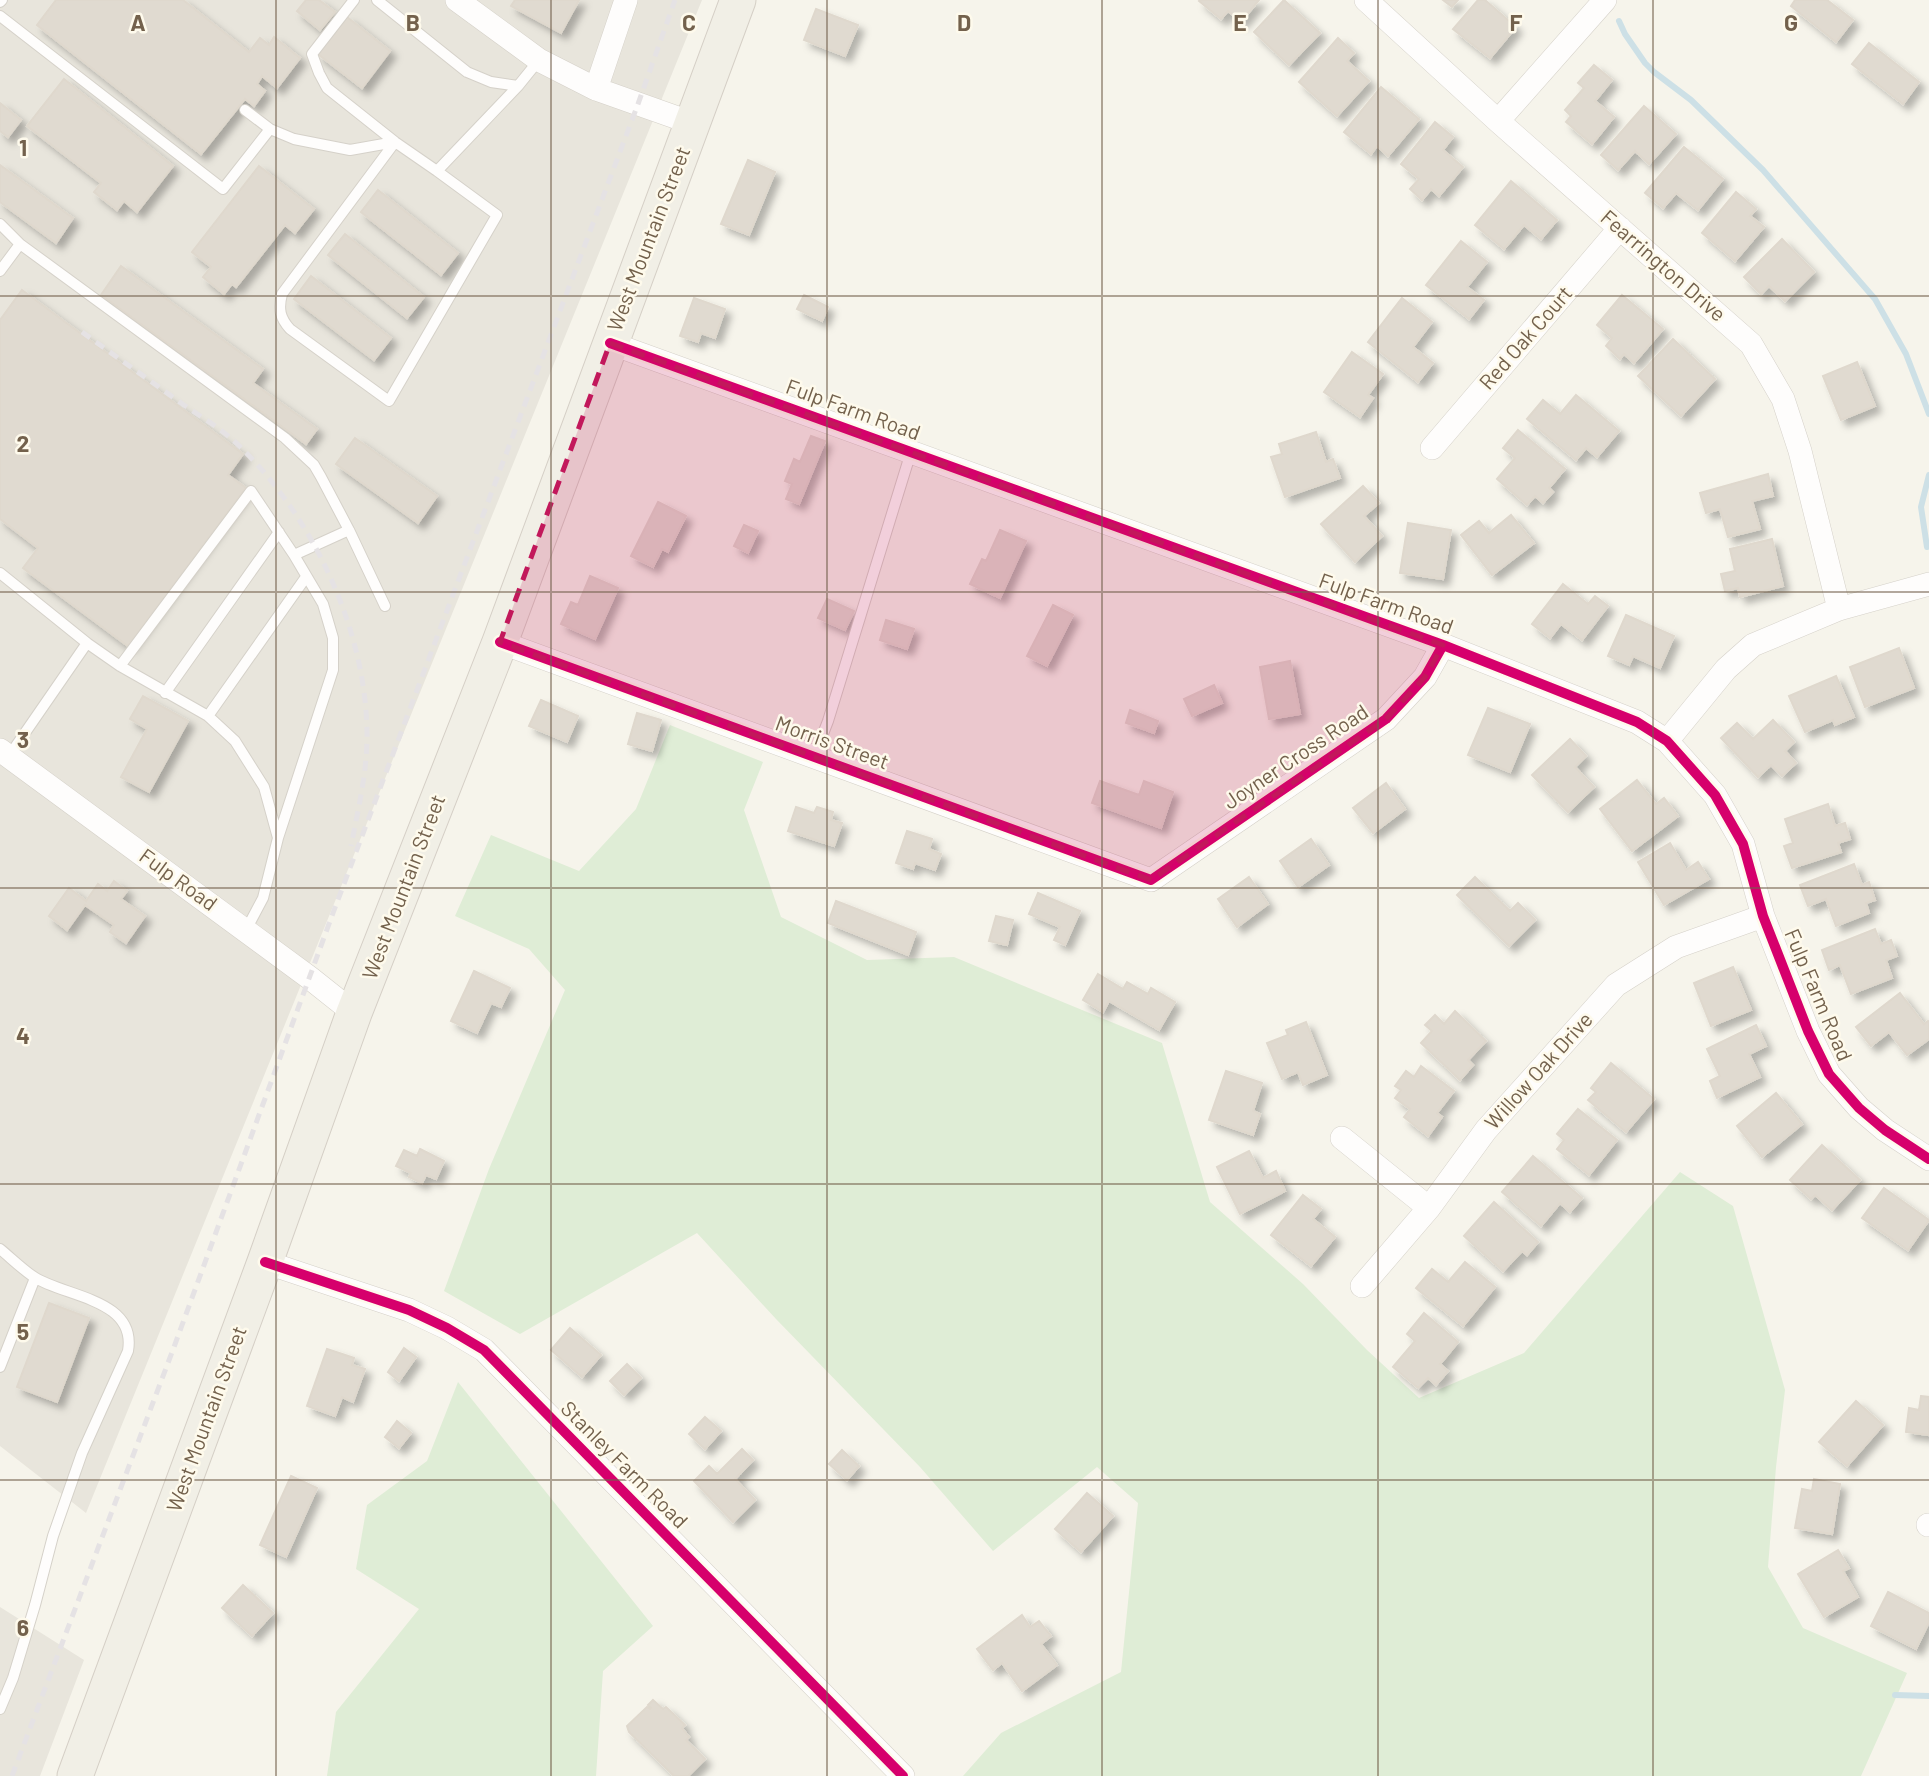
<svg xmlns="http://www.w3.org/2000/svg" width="1929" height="1776" font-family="Barlow,sans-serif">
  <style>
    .industrial { fill: #e8e5dc }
    .green { fill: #dfedd6 }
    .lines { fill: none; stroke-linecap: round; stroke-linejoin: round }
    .stream { stroke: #cde0e6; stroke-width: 6 }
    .building { fill: #e0dad0; stroke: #dfd8cd; stroke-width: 2; filter: url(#shadow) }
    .service-casing { stroke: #d5d1c9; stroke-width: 12 }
    .minor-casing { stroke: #d5d1c9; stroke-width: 24 }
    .primary-casing { stroke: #d5cfc6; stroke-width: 37 }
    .service { stroke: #fefdfc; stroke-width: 10 }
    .minor { stroke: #fefdfc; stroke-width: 23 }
    .primary { stroke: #f1efe6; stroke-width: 35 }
    .rail { stroke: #e5e2e4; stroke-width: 5; stroke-dasharray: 10 7; stroke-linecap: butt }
    .cycleway-casing { stroke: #fefaec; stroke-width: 15 }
    .cycleway { stroke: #d6006c; stroke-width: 10 }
    .marked { fill: #c2185b; fill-opacity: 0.2; stroke: #c2185b; stroke-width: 5; stroke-dasharray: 14 9; stroke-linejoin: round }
    .grid { fill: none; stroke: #73614c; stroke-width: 2; stroke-opacity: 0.55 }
    .labels { text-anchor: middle; stroke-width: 5; stroke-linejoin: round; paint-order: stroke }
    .street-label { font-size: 21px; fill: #73614c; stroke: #fefaec }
    .grid-label { font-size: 23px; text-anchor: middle; font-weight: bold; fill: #73614c; stroke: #fefaec; stroke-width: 5; stroke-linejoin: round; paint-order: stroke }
  </style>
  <defs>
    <filter id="shadow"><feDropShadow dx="6" dy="6" stdDeviation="3.5" flood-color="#0004"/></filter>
  </defs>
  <rect width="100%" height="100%" fill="#f6f4eb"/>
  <path class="industrial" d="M0,0h702l-616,1513 -86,-67z
    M0,1607l84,53 -44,116h-40z"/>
  <path class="green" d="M670,725l93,37 -19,48 37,107 86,43 87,-3 208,86 48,159 93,82 64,66 52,48 105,-45 156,-181 53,34 52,184 -9,77 -8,100 35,61 104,45 -46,103h-898l38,-43 120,-61 17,-169 -41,-36 -104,84 -73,-84 -144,-148 -79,-86 -177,101 -76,-43 45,-122 76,-179 -36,-41 -74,-33 36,-81 88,36 57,-62z
    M458,1382l195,244 -50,45 -7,105h-269l9,-64 83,-103 -63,-40 11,-64 60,-44z"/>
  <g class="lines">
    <path class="stream" d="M1619,21l6,13 20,29 9,9 37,28 72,70 112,129 31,55 23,60
      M1927,547l-6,-40 8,-32
      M1895,1695l34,1"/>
  </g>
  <path class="building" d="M56,0h127l66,52 11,-14 9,7 5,-8 26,21 -23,30 -15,-12 -5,8 8,7 -11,15 -9,-7 -44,55 -164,-129z
    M306,0h13l16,12 -15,18 -23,-19z
    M515,0h64l-18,33 -50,-27z
    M1200,0h59l-18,22 -13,-11 -7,8 -22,-18z
    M1284,0l36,33 -31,32 -35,-33z
    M1443,0h15l-6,7z
    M1478,0h7l31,27 -26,31 -37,-29z
    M1795,0h32l26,20 -17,22 -45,-36z
    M816,9l42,16 -13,31 -41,-16z
    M347,17l43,34 -28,37 -44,-34z
    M1338,38l16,15 -7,8 22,20 -32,35 -38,-34z
    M1869,43l50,39 -16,22 -51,-40z
    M1594,65l18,15 -17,21 19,16 -22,27 -26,-22 5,-6 -6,-6 19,-22 -6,-5z
    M64,79l109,87 -36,46 -13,-11 -7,9 -23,-18 7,-9 -74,-57z
    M1381,87l38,32 -31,37 -11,-10 -6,8 -27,-22z
    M0,103l21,17 -13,17 -8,-6z
    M1644,106l32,28 -27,30 -14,-13 -17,19 -17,-15z
    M1435,122l18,15 -10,13 20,17 -24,29 -8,-7 -9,11 -12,-11 9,-10 -18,-15z
    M1684,147l39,32 -25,31 -22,-17 -13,15 -18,-15z
    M748,160l27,12 -26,63 -28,-11z
    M0,165l73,53 -17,25 -56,-41z
    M259,166l55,43 -19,24 -10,-8 -49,62 -4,-3 -8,10 -21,-17 8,-10 -19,-15z
    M1511,181l46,39 -16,19 -17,-14 -20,24 -29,-24z
    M378,190l80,63 -17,22 -80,-63z
    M1736,192l20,17 -6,7 14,11 -29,34 -33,-28z
    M345,234l79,63 -17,21 -79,-63z
    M1782,239l32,33 -29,29 -16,-15 -8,8 -17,-17z
    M1461,241l26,21 -20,25 17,13 -15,19 -43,-34z
    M121,266l142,103 -10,14 64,46 -11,15 -205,-149z
    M311,276l80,62 -17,22 -80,-61z
    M22,290l221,164 -15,21 18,13 -118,158 -105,-78 15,-20 -38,-29v-199z
    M804,295l24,12 -6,14 -25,-12z
    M1622,295l41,34 -29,34 -10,-9 -4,5 -14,-13 6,-8 -15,-13z
    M694,298l31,11 -10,29 -14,-5 -3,9 -18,-6z
    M1402,298l30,24 -19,25 20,16 -15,19 -50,-40z
    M1673,339l42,40 -34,37 -43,-40z
    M1352,352l31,22 -15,21 5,3 -13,19 -36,-25z
    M1857,362l18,44 -34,14 -18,-44z
    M1576,395l43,36 -22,26 -11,-9 -10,12 -49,-41 16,-19 17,14z
    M1518,430l47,39 -16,19 4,4 -10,11 -8,-7 -8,9 -30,-26 18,-21 -12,-10z
    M1316,432l10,30 7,-3 7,19 -55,19 -14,-40 11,-3 -3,-10z
    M811,436l14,5 -26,63 -13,-5 6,-15 -7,-3 9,-22 6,3z
    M355,438l82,58 -19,27 -82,-59z
    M1768,474l5,22 -21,5 8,28 -32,8 -8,-28 -14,4 -6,-20z
    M1363,486l16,17 -15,13 18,20 -27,26 -34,-38z
    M658,502l28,14 -18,36 -6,-3 -9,18 -22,-11z
    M1511,515l23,28 -42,32 -31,-40 18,-14 10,12z
    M1408,523l43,7 -8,49 -43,-6z
    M744,525l14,6 -10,22 -14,-7z
    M1000,530l26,11 -26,57 -30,-14 12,-25 4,2z
    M1772,539l11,47 -43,11 -2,-9 -13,3 -4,-17 14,-3 -5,-22z
    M590,576l28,12 -23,51 -34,-15 10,-22 7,3z
    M1563,584l25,20 7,-8 13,10 -26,34 -21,-16 -11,14 -18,-14z
    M827,599l27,12 -9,19 -27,-12z
    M1053,605l20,10 -26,51 -20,-10z
    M1626,615l48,21 -14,32 -27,-12 -4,9 -21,-9z
    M886,620l28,9 -7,20 -27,-9z
    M1899,648l15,40 -49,19 -15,-40z
    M1290,661l10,53 -31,5 -9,-52z
    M1836,676l18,41 -19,8 -2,-5 -28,12 -16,-36z
    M1214,685l8,18 -30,13 -8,-17z
    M143,696l45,25 -39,71 -28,-15 26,-48 -17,-10z
    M541,700l37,16 -11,26 -38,-16z
    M1488,708l42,16 -20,48 -42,-17z
    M1130,710l28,11 -4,12 -28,-10z
    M637,713l24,7 -9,31 -24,-7z
    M1773,720l21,22 -9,9 11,12 -14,13 -11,-11 -13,12 -37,-39 16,-15 16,16z
    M1570,739l16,17 -11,11 19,20 -26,25 -36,-37z
    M1637,780l19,24 8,-6 14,18 -46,35 -32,-42z
    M1100,781l39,14 5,-14 29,11 -12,36 -69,-25z
    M1386,783l19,26 -32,24 -20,-25z
    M1828,804l7,22 10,-3 5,16 -12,4 3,9 -49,16 -8,-22 9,-3 -8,-24z
    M796,807l18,6 3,-6 16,5 -2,8 11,3 -8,23 -46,-15z
    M907,831l25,8 -3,10 12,5 -6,16 -20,-7 -2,6 -17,-6z
    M1311,839l18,26 -31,22 -18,-26z
    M1670,843l16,27 12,-8 11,17 -45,26 -26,-43z
    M1854,864l8,21 7,-3 6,18 -9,3 3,10 -33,13 -10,-27 -18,7 -8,-21z
    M1249,877l19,27 -31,23 -19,-28z
    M1475,877l35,34 8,-8 17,17 -26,26 -52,-51z
    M114,881l13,10 -6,8 24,17 -19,27 -16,-11 4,-7 -29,-20 -18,25 -18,-14 20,-28 17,13 12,-17 9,7z
    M1038,893l42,18 -15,34 -11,-5 6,-13 -31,-13z
    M836,901l80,31 -8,23 -80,-32z
    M996,916l17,4 -6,25 -18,-4z
    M1875,929l6,15 10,-4 6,16 -11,4 6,18 -41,16 -11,-29 -11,5 -7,-20z
    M1733,967l18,43 -40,16 -17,-43z
    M474,971l36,17 -9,19 -10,-4 -14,30 -26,-12z
    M1098,974l25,15 4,-7 21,12 3,-6 24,14 -16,28 -50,-29 -6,11 -20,-12z
    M1900,993l24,31 4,-3 1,2v16l-22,16 -18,-23 -18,14 -15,-19z
    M1455,1011l31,30 -18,19 5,5 -13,15 -39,-37 11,-12 -7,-6 10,-10 9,9z
    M1306,1022l21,53 -24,10 -5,-13 -16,7 -15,-36 21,-8 -2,-5z
    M1756,1025l10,21 -17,8 11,23 -43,21 -7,-17 10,-5 -13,-27z
    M1611,1063l43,36 -28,33 -38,-32 8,-8 -5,-4z
    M1421,1066l33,25 -17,22 5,4 -14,19 -24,-19 6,-8 -15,-11 6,-8 -6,-4 11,-15 8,6z
    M1226,1071l36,12 -9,28 7,3 -7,21 -44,-15z
    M1776,1093l26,31 -40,33 -25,-31z
    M1578,1109l39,31 -28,35 -32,-26 7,-9 -7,-6z
    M1822,1145l38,35 -28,30 -17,-15 -4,4 -21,-19z
    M420,1149l24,12 -8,18 -10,-4 -4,8 -13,-6 2,-4 -15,-7 8,-16 13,6z
    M1249,1151l14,27 13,-7 9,20 -45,23 -23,-47z
    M1533,1156l49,42 -12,14 -10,-9 -19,23 -39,-34z
    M1884,1188l45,32 -21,30 -46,-32z
    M1303,1195l18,14 -8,10 22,18 -24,29 -40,-31z
    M1494,1202l44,40 -11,13 -5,-4 -19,20 -39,-35z
    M1465,1262l30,25 -32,39 -47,-38 16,-19 16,13z
    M49,1303l40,15 -32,84 -40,-15z
    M1424,1313l34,29 -18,22 8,7 -12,14 -8,-7 -10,10 -25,-21 22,-26 -8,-7z
    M570,1328l31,27 -19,22 -31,-27z
    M404,1348l12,9 -17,24 -11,-9z
    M327,1349l27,9 -2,7 13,4 -12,33 -11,-5 -7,19 -28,-10z
    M627,1364l14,14 -17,17 -14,-14z
    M1921,1396l8,1v38l-23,-3 3,-24 10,2z
    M1856,1401l27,24 -36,41 -28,-24z
    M705,1417l16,14 -16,18 -16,-15z
    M397,1421l14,12 -12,15 -14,-11z
    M742,1449l11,11 -18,19 20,21 -22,22 -39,-41 15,-15 8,8z
    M842,1450l17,16 -12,14 -18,-16z
    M291,1476l26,12 -31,69 -26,-12z
    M1814,1479l26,5 -8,50 -37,-6 7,-39 10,2z
    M1087,1493l26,23 -32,36 -26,-23z
    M1838,1550l11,18 -6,3 15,26 -34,20 -26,-43z
    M243,1585l30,28 -21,23 -30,-28z
    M1888,1592l41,21v9l-13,27 -45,-23z
    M1022,1615l8,12 9,-6 12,15 -10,8 16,21 -35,26 -20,-28 -9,7 -16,-21z
    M653,1700l10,9 3,-2 19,18 -3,3 7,9 -3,3 19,19 -17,17h-14l-45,-44 -2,-6 20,-19 3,2 1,-1 -3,-3z"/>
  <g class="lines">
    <defs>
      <path id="service" d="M354,0l-42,54 7,19 8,15 68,54 42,29 81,-85
        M377,0l90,72 24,10 27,4 21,-26
        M0,2l2,-2
        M0,16l223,173 47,-60
        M245,110l25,19 24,10 56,11 45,-8
        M395,142l-113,152c-4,15 -2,24 8,35l99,72 108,-186 -60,-44
        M0,224l20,20
        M0,271l20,-27 265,194 29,27 7,12 28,53 36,76
        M294,555l55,-25
        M0,573l87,70
        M120,666l131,-175 43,64 29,49 10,34v32l-55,168
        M165,693l114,-161
        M208,716l98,-139
        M9,756l78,-113 33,23 88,50 27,25 29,46 14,51 -15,60 -17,32
        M814,757l14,-36 83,-269
        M0,1249c11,9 22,20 34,28 31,20 103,22 94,74l-46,102 -29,83 -18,69 -22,73 -13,31
        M0,1367l35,-89"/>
      <path id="minor" d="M457,0l82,60 57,29 96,34
        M1366,0l132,121 253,223 32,55 17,52 39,158
        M596,89l30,-89
        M1498,121l107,-121
        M610,343l833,302 194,77 30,19 48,54 28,49 20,72 45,115 21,43 30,34 26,22 44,29
        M1432,448l188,-220
        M500,642l651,238 235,-161 39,-42 18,-32
        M1667,741l59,-72 27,-24 86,-36 90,-25
        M0,750l310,228 44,35
        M1342,1138l87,70
        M265,1262l144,48 38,18 37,22 419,426
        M1362,1286l67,-78 57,-78 130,-145 60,-38 87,-31
        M1928,1525h1"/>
      <path id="primary" d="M75,1776l190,-514 89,-249 146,-371 238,-642"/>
    </defs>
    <use href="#service" class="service-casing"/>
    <use href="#minor" class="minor-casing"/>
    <use href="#primary" class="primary-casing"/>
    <use href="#service" class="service"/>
    <use href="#minor" class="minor"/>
    <use href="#primary" class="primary"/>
    <path class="rail" d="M82,332c33,24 66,47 99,71 17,12 36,23 52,37 78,72 134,189 134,296 0,37 -9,74 -16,110
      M12,1776l162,-429 159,-434 305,-809 37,-104"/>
    <defs>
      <path id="cycleway" d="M610,343l833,302 194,77 30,19 48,54 28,49 20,72 45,115 21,43 30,34 26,22 44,29
        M500,642l651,238 235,-161 39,-42 18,-32
        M265,1262l144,48 38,18 37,22 419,426"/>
    </defs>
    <use href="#cycleway" class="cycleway-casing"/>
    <use href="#cycleway" class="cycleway"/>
  </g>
  <path class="marked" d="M610,343l833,302 -18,32 -39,42 -235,161 -651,-238z"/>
  <path class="grid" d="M276,0v1776M551,0v1776M827,0v1776M1102,0v1776M1378,0v1776M1653,0v1776M0,296h1929M0,592h1929M0,888h1929M0,1184h1929M0,1480h1929"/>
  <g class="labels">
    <g class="street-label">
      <text transform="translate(649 239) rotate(-69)" y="7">West Mountain Street</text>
      <text transform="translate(1663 266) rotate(41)" y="7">Fearrington Drive</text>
      <text transform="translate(1526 338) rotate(-49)" y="7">Red Oak Court</text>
      <text transform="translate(853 410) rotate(20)" y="7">Fulp Farm Road</text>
      <text transform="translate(1386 604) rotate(20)" y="7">Fulp Farm Road</text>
      <text transform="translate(832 743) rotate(20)" y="7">Morris Street</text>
      <text transform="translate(1296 757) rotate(-34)" y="7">Joyner Cross Road</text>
      <text transform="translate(178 880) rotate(36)" y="7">Fulp Road</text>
      <text transform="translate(404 887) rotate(-69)" y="7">West Mountain Street</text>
      <text transform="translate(1818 995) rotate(67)" y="7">Fulp Farm Road</text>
      <text transform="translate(1539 1071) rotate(-48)" y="7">Willow Oak Drive</text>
      <text transform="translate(207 1419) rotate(-70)" y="7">West Mountain Street</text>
      <text transform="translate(624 1465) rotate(45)" y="7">Stanley Farm Road</text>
    </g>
  </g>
  <g class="grid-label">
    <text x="138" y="31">A</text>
    <text x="413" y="31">B</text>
    <text x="689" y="31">C</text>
    <text x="964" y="31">D</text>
    <text x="1240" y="31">E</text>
    <text x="1516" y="31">F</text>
    <text x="1791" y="31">G</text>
    <text x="23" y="156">1</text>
    <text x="23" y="452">2</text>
    <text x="23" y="748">3</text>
    <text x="23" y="1044">4</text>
    <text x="23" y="1340">5</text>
    <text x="23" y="1636">6</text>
  </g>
</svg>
